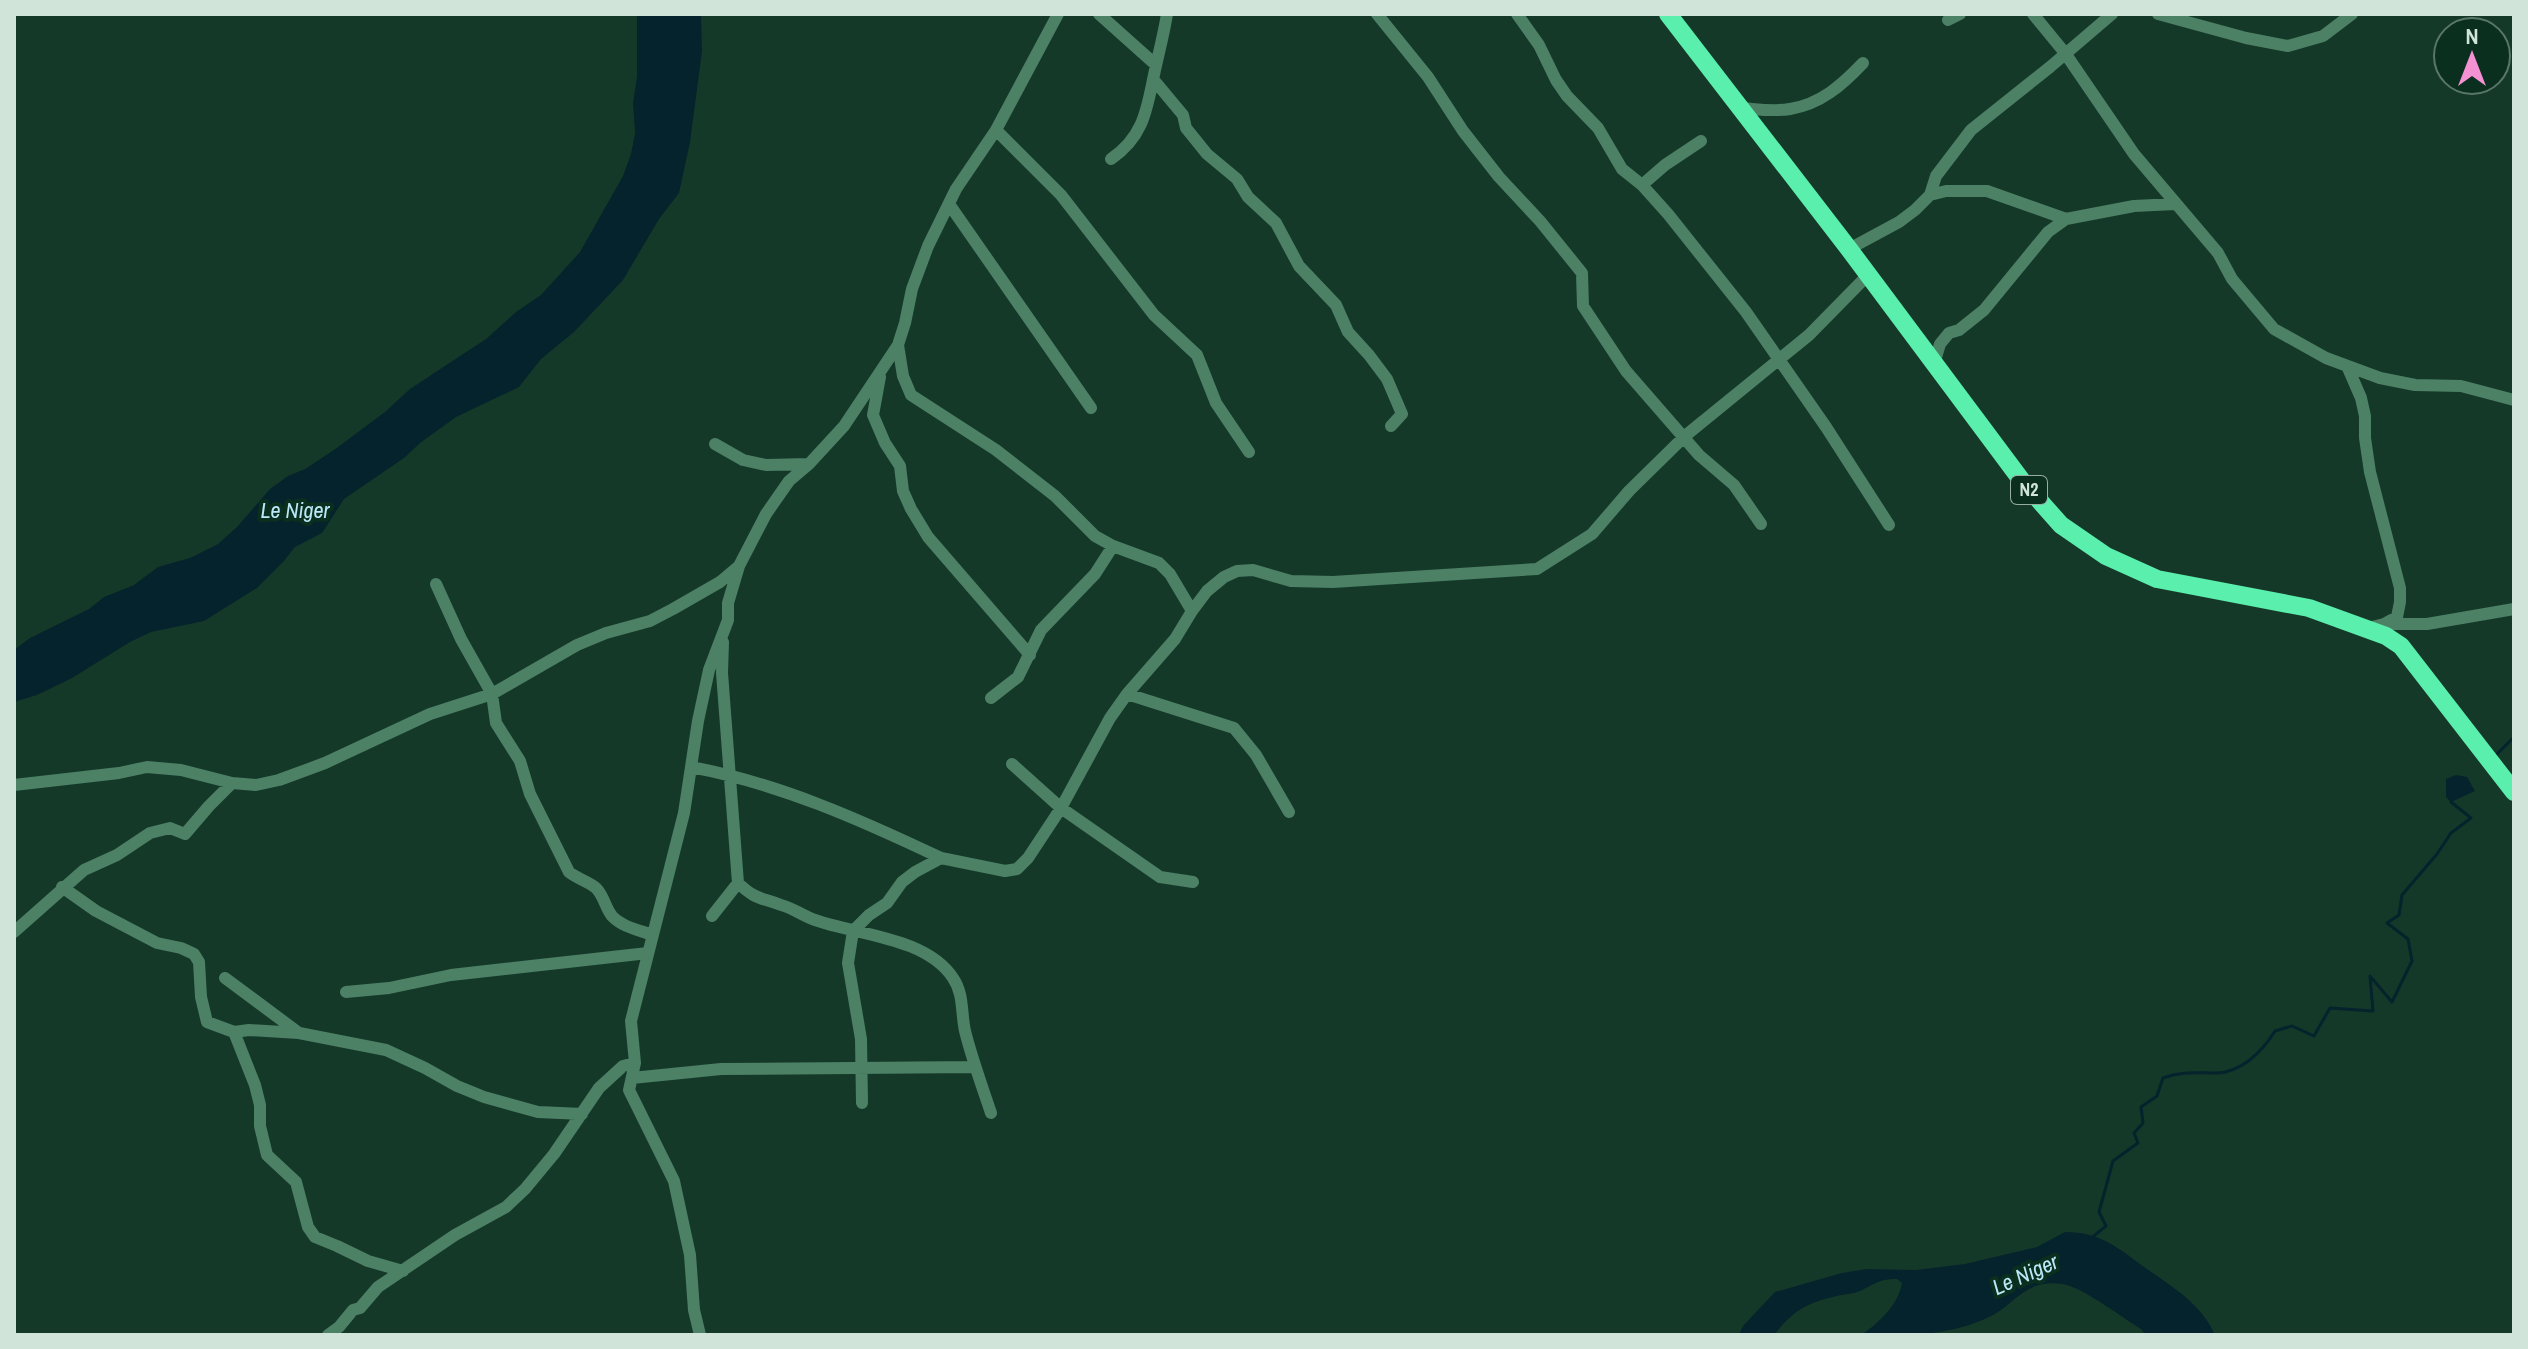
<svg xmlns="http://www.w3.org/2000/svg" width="2528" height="1349" font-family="'Archivo Narrow',sans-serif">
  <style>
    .water { fill: #04232c }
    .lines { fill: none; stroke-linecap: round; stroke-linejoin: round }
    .stream { stroke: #04232c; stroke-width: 3 }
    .minor { stroke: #4c8166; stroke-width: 12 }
    .highway { stroke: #5befae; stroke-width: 18 }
    .labels { text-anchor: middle; stroke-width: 8; stroke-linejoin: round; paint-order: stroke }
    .shield { fill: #0a2f1f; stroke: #95aea1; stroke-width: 2 }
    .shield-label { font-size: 18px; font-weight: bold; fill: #d0e4d9 }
    .water-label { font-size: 22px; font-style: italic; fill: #bce9f9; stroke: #0a2f1f }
  </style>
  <rect width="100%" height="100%" fill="#153928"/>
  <path class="water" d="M637,14h64l1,37 -12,91 -11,51 -20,26 -36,61 -49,52 -33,27 -22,28 -63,30 -36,26 -16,15 -60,41 -22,34 -27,14 -12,15 -26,26 -53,33 -53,11 -21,10 -58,36 -35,17 -23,7v-52l16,-12 59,-29 15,-12 30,-12 24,-18 32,-9 28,-14 19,-17 33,-38 18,-13 17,-7 29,-19 51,-38 25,-23 76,-50 30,-27 25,-17 39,-43 43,-76 8,-22 4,-21 -2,-30 4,-26z
    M2456,775l11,2 8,14 -24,11 -5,-5v-18z
    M2065,1232c35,0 52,15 79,35 27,19 57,36 71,68h-69l-5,-6c-20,-12 -58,-42 -79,-45 -37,-6 -48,22 -75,34 -42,19 -82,17 -126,17 18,-12 37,-30 41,-52l-5,-4c-18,0 -20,4 -35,11 -7,4 -17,4 -25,6 -31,7 -44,15 -63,39h-35l4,-9 32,-34 67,-19 25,-4 49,1 49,-6 72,-17z"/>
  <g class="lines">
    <path class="stream" d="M2494,757l20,-20
      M2090,1239l16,-13 -7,-14 14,-51 25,-18 -4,-10 9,-10 -2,-16 16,-11 6,-18c18,-7 33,-5 51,-5 26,1 48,-21 61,-42l17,-5 22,10 16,-28 43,3 -3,-35 22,26 20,-41 -4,-22 -21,-16 12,-8 3,-20 35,-41 14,-21 20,-15 -20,-16"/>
    <path class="minor" d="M1099,14l57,51
      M1377,14l51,63 35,54 36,46 41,44 42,52 1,33 43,65 73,84 35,30 27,39
      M1517,14l22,31 17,35 11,16 31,32 24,41 20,16 26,29 78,98 80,115 63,98
      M2033,14l32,39 69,101 84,99 14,26 42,50 52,29 54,20 35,7 46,1 53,14
      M2158,14l88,24 42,8 35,-10 29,-22
      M1948,20l12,-6
      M1153,79l30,36 3,13 21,26 30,25 11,18 28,26 23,43 37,39 12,27 21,23 18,24 15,35 -11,12
      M1740,108c16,1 35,4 50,1 31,-5 52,-24 73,-46
      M996,130l65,65 93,120 43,40 19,48 33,49
      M1111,159c34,-23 36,-52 44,-89 4,-18 9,-37 12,-56
      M1642,185l23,-20 36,-24
      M1930,195l16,-4h41l79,28 68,-13 41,-2
      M949,204l142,204
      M1849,249l50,-27 16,-12 15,-15 6,-19 35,-46 79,-63 62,-53
      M898,345l5,31 8,19 85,55 59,46 40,40 18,10 46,17 11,11 22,37
      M1934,364l6,-20 9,-11 10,-3 25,-20 64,-78 18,-13
      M2348,368l13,30 4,18v22l5,34 30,116v14l-3,15 -13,7 -16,4
      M880,377l-7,38 12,28 15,23 3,25 8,18 17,28 102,118
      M715,444l28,16 23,5 43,-1
      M436,584l25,55 31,55 4,29 24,38 10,33 39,78c9,7 20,10 27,16 8,8 9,19 16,28 10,11 27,14 40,19
      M2384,624h43l87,-15
      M1127,694l107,34 22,27 33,57
      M991,698l27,-21 23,-47 54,-56 18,-28
      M1012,764l49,44 99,69 33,5
      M691,767c87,16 170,53 250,91
      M14,785l105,-12 28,-6 34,3 51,13 24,2 23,-5 46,-17 105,-49 62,-20 85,-49 29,-12 44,-12 23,-12 47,-27 19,-16
      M738,883c18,17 22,14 43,22 12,3 22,11 34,15 42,15 111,17 138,58 11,16 8,35 12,53 7,28 17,55 26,82
      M62,887l34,24 61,32 24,5 13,6 5,8 2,35 6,25 27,10 15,-2 50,3 87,17 39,18 32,18 27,11 54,15 44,2
      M712,916l26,-33 -16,-210 1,-31
      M14,932l70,-62 33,-15 33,-22 20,-5 15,6 24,-28 23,-23
      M225,978l74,55
      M346,992l43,-4 62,-13 197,-22
      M234,1032l21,53 5,20v21l7,29 29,27 12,45 7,10 22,9 31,15 35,10
      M632,1078l89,-9 254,-2
      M862,1103l-1,-64 -13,-76 5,-32 16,-16 18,-12 15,-21 13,-10 26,-14 64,13 12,-2 11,-11 33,-50 49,-90 17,-24 48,-55 17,-28 15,-20 17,-14 13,-6 16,-1 38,11 42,1 204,-13 55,-35 37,-43 56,-55 124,-101 59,-60
      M328,1335l11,-8 14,-17 7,-2 18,-21 77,-52 51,-28 19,-18 29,-35 45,-66 24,-22 12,-3
      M700,1335l-6,-25 -4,-55 -16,-74 -45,-91 6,-27 -4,-42 53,-208 14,-92 11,-51 19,-50v-17l11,-37 27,-52 23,-33 20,-17 35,-38 54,-81 7,-22 7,-34 16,-43 28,-57 40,-59 62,-116"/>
    <path class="highway" d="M1668,14l181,235 173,232 39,44 45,31 51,23 152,29 77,28 15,10 113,146"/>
  </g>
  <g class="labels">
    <rect class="shield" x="2011" y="476" width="36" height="28" rx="6"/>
    <g class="shield-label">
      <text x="2029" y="496">N2</text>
    </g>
    <g class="water-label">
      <text x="295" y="518">Le Niger</text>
      <text transform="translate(2025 1274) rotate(-24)" y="8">Le Niger</text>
    </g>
  </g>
  <rect width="2528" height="1349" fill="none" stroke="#d0e4d9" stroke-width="32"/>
  <g transform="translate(2472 56)"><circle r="38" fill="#0a2f1f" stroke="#597769" stroke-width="2"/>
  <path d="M0-6L14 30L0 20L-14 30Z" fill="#f491d3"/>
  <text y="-12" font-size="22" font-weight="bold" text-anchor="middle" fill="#d0e4d9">N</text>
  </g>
</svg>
